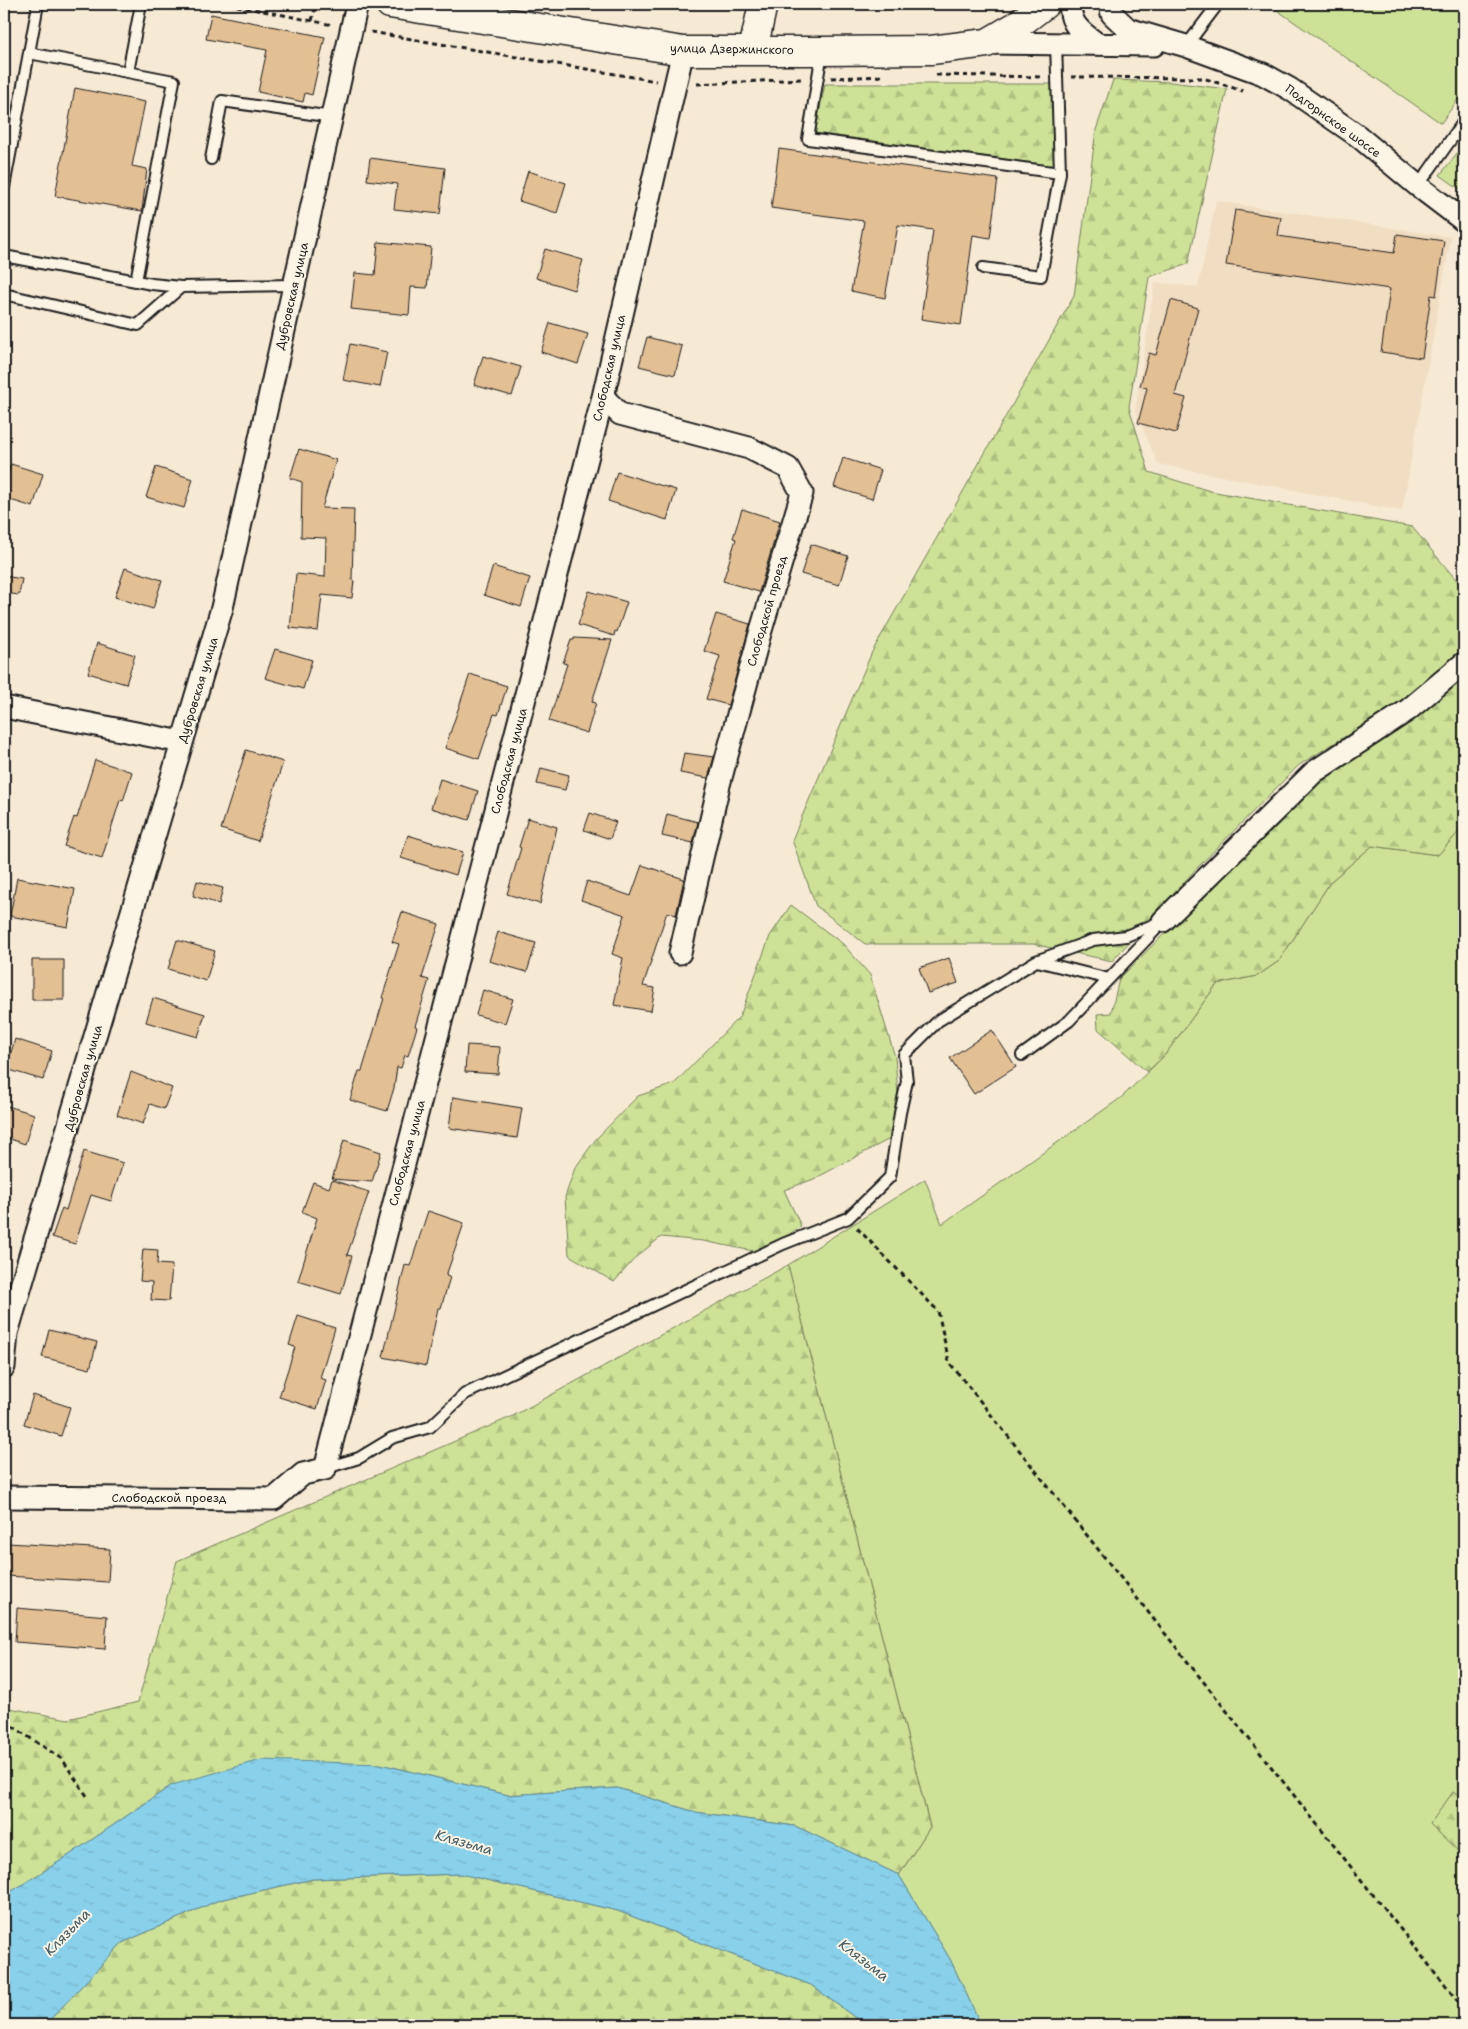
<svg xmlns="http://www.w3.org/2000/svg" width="1468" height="2029" font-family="'Shantell Sans',sans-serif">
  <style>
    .built { fill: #f1ddc2 }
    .green { fill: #cde296; stroke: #747f59 }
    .forest { fill: url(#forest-firs); stroke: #747f59 }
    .water { fill: url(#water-ripples); stroke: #5d8898 }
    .building { fill: #e3bf94; stroke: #1c1c1c }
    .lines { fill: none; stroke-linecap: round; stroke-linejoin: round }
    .lane-casing { stroke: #1c1c1c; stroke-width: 14 }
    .street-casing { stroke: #1c1c1c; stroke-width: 25 }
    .secondary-casing { stroke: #1c1c1c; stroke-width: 31 }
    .path { stroke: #1c1c1c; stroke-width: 3; stroke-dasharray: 5 4; stroke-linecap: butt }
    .lane { stroke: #fcf5e5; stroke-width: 10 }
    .street { stroke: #fcf5e5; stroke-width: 21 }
    .secondary { stroke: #fcf5e5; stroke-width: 28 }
    .labels { text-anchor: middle; stroke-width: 4; stroke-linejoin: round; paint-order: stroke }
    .street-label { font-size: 12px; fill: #1c1c1c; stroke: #fcf5e5 }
    .water-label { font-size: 14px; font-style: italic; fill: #425b64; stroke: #fcf5e5 }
  </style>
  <defs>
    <pattern id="forest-firs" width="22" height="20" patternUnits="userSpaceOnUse" patternTransform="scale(1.25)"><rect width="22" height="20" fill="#cde296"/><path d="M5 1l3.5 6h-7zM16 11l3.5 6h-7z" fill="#afc181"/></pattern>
    <pattern id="water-ripples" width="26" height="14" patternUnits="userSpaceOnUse" patternTransform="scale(1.25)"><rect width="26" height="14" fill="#89d0ea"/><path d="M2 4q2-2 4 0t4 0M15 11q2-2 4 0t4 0" fill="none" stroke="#76b2c8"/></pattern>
  </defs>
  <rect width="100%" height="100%" fill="#f7ead5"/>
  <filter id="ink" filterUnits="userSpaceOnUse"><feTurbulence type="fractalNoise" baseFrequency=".02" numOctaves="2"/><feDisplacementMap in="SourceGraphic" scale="10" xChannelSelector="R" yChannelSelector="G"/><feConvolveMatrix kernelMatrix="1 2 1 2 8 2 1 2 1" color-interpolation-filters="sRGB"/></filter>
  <g filter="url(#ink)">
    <path class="built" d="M1216,201l235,36 -49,274 -244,-47 -23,-53 20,-129 43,5z"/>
    <path class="green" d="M1268,4h196v87l-23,32z
      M1464,144v48l-24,-17z
      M1464,826v76l-2,3 2,5v891l-11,-9 -22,32 33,33v168h-483l-31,-66 -51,-84 31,-48 -142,-562 137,-86 17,45 180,-127 42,-41 53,-72 40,-8 22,-15 52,-80 41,-35 66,9z"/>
    <path class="forest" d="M1113,80l58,2 56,7 -39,175 -39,13 -20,130 20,65 61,19 202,36 52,62v61l-68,55 -97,60 -104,105 -83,91 -79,-17h-168l-49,-38 -24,-66 80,-188 202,-356 22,-166z
      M825,84h229l2,82 -241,-33z
      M1464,679v147l-26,29 -66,-9 -41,35 -52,80 -22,15 -40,8 -53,72 -17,16 -49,-43 -1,-15 14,-1 8,-34 187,-187 108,-74z
      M791,905l52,39 27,31 25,82 6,76 -87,46 -30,11 17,36 -38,27 -60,-12 -42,-4 -25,20 -22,25 -45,-27 -4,-58 10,-29 21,-29 42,-43 36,-12 66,-68 30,-80z
      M788,1265l142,562 -31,48 -104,-49 -100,-14 -78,-24 -109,7 -128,-31 -208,21 -104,71 -64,40v-189l64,12 70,-17 39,-141 334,-144z
      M1453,1792l11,9v56l-34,-33z
      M461,1874l157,37 193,74 54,40h-820l77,-82 97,-43 94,-21z"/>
    <path class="water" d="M261,1760l119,4 128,31 109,-7 78,24 100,14 104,49 51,84 31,66h-116l-54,-40 -193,-74 -157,-37 -148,5 -94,21 -97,43 -77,82h-41l1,-102 -1,-2v-25l64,-40 104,-71z"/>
    <path class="building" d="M211,14l114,23 -13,58 -7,-2 -2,9 -45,-10 9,-42 -61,-11z
      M75,88l70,14 -13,64 15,3 -5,42 -87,-15z
      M779,149l219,30 -8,59 -17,-3 -12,90 -40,-6 12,-89 -35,-5 -13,73 -34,-7 13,-70 -93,-13z
      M370,158l75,10 -5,46 -46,-5 3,-25 -30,-4z
      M528,171l38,12 -9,30 -38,-12z
      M1235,210l46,7 -3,19 116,17 3,-19 47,7 -8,55 -5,-1 -9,63 -41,-6 9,-63 -164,-24z
      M378,242l53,5 -4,41 -16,-1 -2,28 -58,-6 4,-36 20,2z
      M545,249l38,11 -9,30 -38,-12z
      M1171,300l27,8 -23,87 11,3 -10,35 -38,-10 9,-35 -7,-2 9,-33 7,2z
      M550,323l38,11 -10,30 -37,-12z
      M647,337l35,9 -7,29 -36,-9z
      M350,344l37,8 -7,35 -37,-7z
      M483,356l38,11 -9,29 -38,-11z
      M299,449l37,11 -14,48 32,1 -2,71 2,1 -2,17 -30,-3 -4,36 -28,-3 6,-54 29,3 1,-39 -25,-1 1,-55 -12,-4z
      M843,458l38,12 -9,29 -38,-12z
      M11,464l32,10 -10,33 -29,-9v-10z
      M156,467l37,12 -9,29 -38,-11z
      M617,472l59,18 -9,30 -59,-19z
      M742,509l38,12 -21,71 -36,-11 13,-42 -3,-1z
      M811,544l37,12 -9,29 -38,-11z
      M493,566l37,12 -9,29 -37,-12z
      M125,568l37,12 -9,29 -38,-12z
      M4,576l18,3 -3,16 -15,-2z
      M589,591l38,11 -10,30 -2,-1 -1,5 -36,-11z
      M716,614l34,10 -22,81 -22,-6 14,-43 -16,-5z
      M574,638l38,2 -20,62 4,1 -9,30 -38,-12 18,-57 -4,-1 8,-23h3z
      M97,643l38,12 -9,29 -38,-11z
      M275,649l37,11 -9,29 -38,-11z
      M470,674l37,12 -9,29 -4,-1 -15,45 -34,-11z
      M246,750l37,12 -25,79 -37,-12z
      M684,753l30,4 -6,21 -28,-5z
      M95,760l37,12 -9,29 -3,-1 -18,58 -38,-12 10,-29 3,1z
      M541,768l28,7 -4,15 -28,-6z
      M440,779l38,12 -9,29 -38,-12z
      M590,813l26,9 -6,17 -26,-9z
      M667,814l31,8 -5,21 -31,-7z
      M528,818l29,9 -17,77 -33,-10 14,-46 -2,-1z
      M408,835l55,17 -7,23 -55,-17z
      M642,865l42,14 -8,36 -9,-3 -24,74 12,2 -4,23 -37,-6 9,-47 -11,-4 13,-39 -44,-15 6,-19 44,15z
      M17,878l58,11 -7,38 -58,-11z
      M197,881l26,7 -4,16 -26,-8z
      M402,912l37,12 -17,54 7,2 -14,46 2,1 -9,29 -3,-1 -4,13 -4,-1 -3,21 -7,23 -37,-11 9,-29h3l22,-73h-2l17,-54 -7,-2z
      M498,932l38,11 -9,29 -38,-11z
      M177,940l38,11 -9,30 -38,-12z
      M949,958l9,25 -30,10 -9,-25z
      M32,960h32v40h-32z
      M483,990l30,9 -8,24 -29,-8z
      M153,998l52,16 -7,23 -52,-15z
      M992,1030l24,37 -42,27 -24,-36z
      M15,1039l37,12 -9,29 -37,-11z
      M467,1045l33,2 -2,27 -33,-2z
      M131,1072l41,16 -8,21 -14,-5 -7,20 -26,-9z
      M453,1097l69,11 -5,30 -68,-10z
      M4,1105l30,9 -9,30 -21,-7z
      M344,1140l37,12 -9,30 -40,-3z
      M84,1151l39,12 -12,38 -20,-6 -16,49 -23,-7 10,-29 4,2z
      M332,1180l37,12 -22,63 5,1 -11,38 -43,-13 19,-63 -15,-6 11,-30 16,6z
      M428,1211l36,12 -18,53 4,1 -9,31h-3l-12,58 -43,-9 22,-92 5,1z
      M143,1249l15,1 -1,14 15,1 -3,36 -18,-1 1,-18 -12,-1z
      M298,1316l37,12 -15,50 6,2 -9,29 -38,-12 16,-50 -6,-2z
      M49,1330l48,12 -7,27 -48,-12z
      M33,1395l37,12 -9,29 -37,-12z
      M8,1543l102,6 -2,33 -102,-6z
      M17,1608l90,8 -2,33 -90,-7z"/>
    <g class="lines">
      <defs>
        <path id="lane" d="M1186,46l32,-42
          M822,52l-14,87 252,34 -4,-130
          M29,53l9,-49
          M128,72l13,-68
          M211,159l11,-58 110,16
          M1418,186l46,-65
          M4,187l25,-134 145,28 -38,200
          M4,256l148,28 29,3
          M983,268l58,8 19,-103
          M4,294l134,31 43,-38 113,-2
          M1037,961l72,18
          M1022,1055l47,-34 92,-97
          M326,1468l33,-10 33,-20 38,-11 35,-33 318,-150 65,-26 42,-41 10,-64 7,-32 -3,-26 34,-34 98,-60 57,-21 33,-4 37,-15"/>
        <path id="street" d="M1071,4c-3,19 11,29 25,39
          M1110,4l2,10 16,15 58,17 77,28 27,15 68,47 60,50 46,35
          M987,43l167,2
          M603,397l17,17 129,34 39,20 14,25 -43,144 -40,148 -39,168
          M4,707l178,35
          M1163,921l151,-149 94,-62 56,-47
          M4,1367l3,-34 215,-725 135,-604
          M4,1497l270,2 29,-25 22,-5 278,-1072 80,-346"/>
        <path id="secondary" d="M390,4l293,47h139l109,-1 56,-7 29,-17 29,-22
          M753,50l10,-46"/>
      </defs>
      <use href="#lane" class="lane-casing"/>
      <use href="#street" class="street-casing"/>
      <use href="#secondary" class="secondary-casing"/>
      <path class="path" d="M228,4l105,21
        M312,21l4,-17
        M371,32l285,49
        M936,75l107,2
        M1071,77l132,1 40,13
        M831,78l54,-2
        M697,84l106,-5
        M857,1228l81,83 11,51 515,647
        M4,1723l8,3 50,33 25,37"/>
      <use href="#lane" class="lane"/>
      <use href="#street" class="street"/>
      <use href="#secondary" class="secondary"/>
    </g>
  </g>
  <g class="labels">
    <g class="street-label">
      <text transform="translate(732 49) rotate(1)" y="4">улица Дзержинского</text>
      <text transform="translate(1333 121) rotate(36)" y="4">Подгорнское шоссе</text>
      <text transform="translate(292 296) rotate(-77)" y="4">Дубровская улица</text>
      <text transform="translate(609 368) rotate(-77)" y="4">Слободская улица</text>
      <text transform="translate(767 611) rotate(-74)" y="4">Слободской проезд</text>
      <text transform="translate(198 690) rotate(-73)" y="4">Дубровская улица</text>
      <text transform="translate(509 761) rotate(-75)" y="4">Слободская улица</text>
      <text transform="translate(83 1078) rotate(-74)" y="4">Дубровская улица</text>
      <text transform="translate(407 1153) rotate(-75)" y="4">Слободская улица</text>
      <text x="169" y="1502">Слободской проезд</text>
    </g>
    <g class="water-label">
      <text transform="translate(464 1842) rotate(16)" y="5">Клязьма</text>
      <text transform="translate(67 1932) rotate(-46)" y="5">Клязьма</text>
      <text transform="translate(864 1960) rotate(38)" y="5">Клязьма</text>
    </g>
  </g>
  <rect width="1468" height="2029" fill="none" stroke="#fcf5e5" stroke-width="20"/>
  <rect x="10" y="10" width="1448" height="2009" fill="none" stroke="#1c1c1c" stroke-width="2" filter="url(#ink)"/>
</svg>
